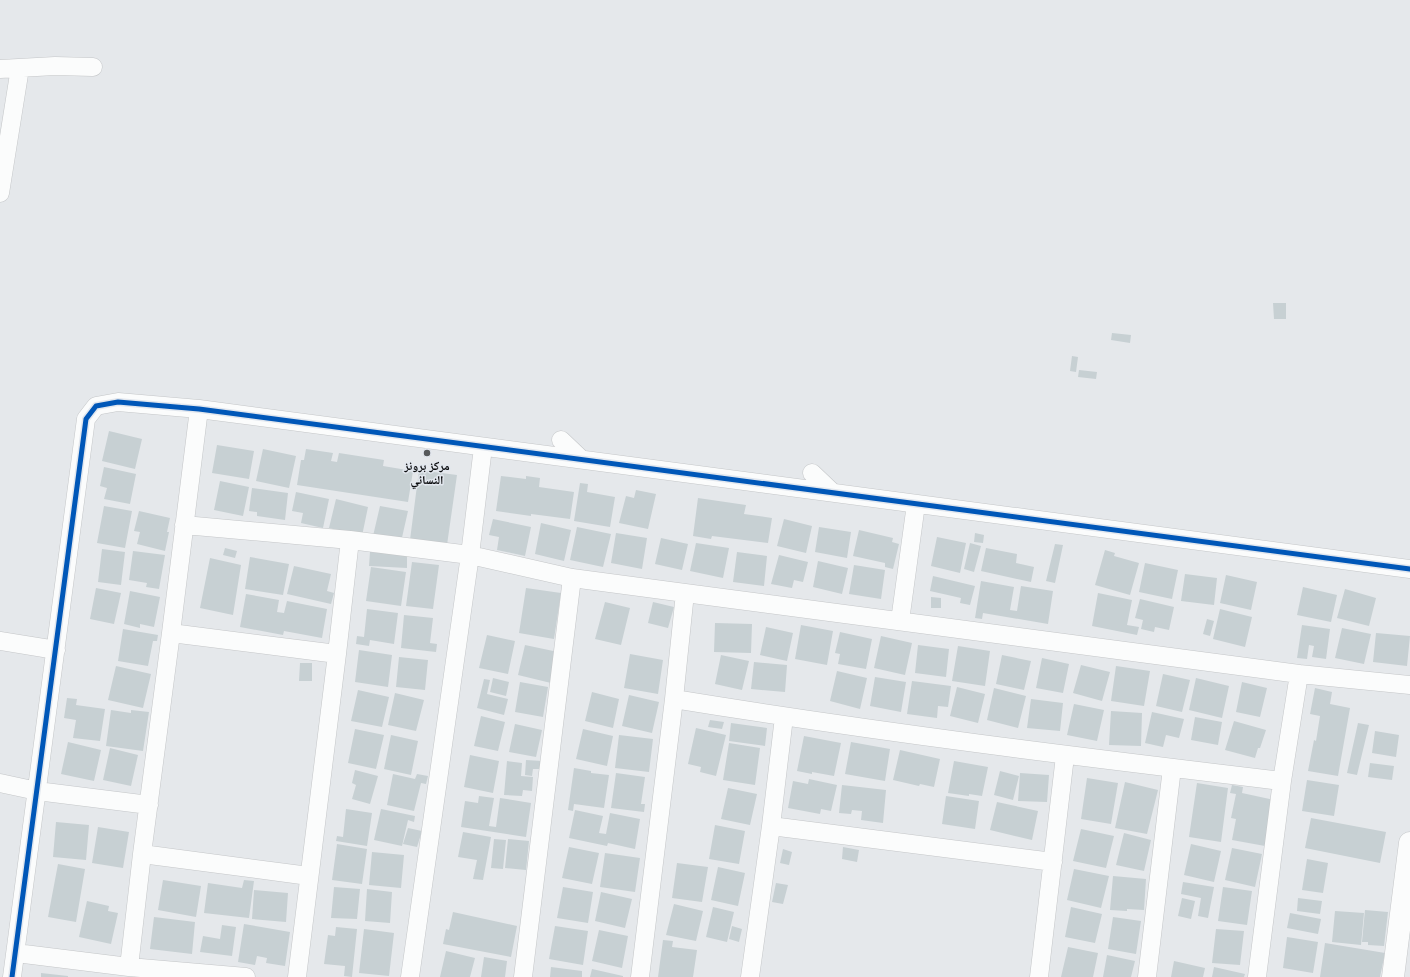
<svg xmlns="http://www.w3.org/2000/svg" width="1410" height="977" font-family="'Golos Text','Noto Naskh Arabic',sans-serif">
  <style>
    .building { fill: #c7d0d3 }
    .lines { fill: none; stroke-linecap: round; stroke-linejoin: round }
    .minor-casing { stroke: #c4c6c8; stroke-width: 19 }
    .major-casing { stroke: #c4c6c8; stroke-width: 23 }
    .minor { stroke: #fbfcfc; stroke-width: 18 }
    .major { stroke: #fbfcfc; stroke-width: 22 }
    .cycleway-casing { stroke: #e2e7ee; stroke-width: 8 }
    .cycleway { stroke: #0057b8; stroke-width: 5 }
    .poi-dot { fill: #57595b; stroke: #e2e7ee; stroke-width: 1.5 }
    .labels { text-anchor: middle; stroke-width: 3; stroke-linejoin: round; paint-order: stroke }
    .poi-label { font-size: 12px; font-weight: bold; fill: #0b0c0e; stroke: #e2e7ee }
  </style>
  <rect width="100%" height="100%" fill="#e5e8eb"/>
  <path class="building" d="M1273,303h13v16h-12z
    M1112,333l19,2 -1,8 -19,-3z
    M1072,356l6,1 -2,15 -6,-1z
    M1079,370l18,2 -1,7 -18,-2z
    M109,431l33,8 -7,30 -33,-8z
    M217,445l37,6 -5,28 -37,-6z
    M263,449l33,7 -7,32 -33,-7z
    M306,449l27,4 -2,8 6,1 2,-9 45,7 -1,6 30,5 -5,31 -111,-17 4,-25h3z
    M104,467l32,7 -6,30 -26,-5 3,-11 -7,-2z
    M419,470l38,5 -10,70 -37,-5z
    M501,476l25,3v-3l14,2 -1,9 35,5 -4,27 -39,-5v2l-35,-5z
    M220,481l29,6 -6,29 -29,-6z
    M580,483l8,1 -1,8 28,5 -5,30 -36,-6z
    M252,488l36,5 -3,27 -28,-4v-4l-8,-1z
    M636,490l20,4 -8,35 -29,-6 7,-27 8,2z
    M296,492l33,7 -6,29 -22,-5 2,-10 -11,-2z
    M698,498l48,7 -2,9 28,4 -4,25 -56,-7 -1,3 -18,-3z
    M336,499l32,8 -6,29 -33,-8z
    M104,506l28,5 -7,37 -28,-5z
    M380,506l28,5 -7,31 -28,-6z
    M139,511l31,7 -3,14h2l-4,19 -28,-7 3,-12 -6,-1z
    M493,519l38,8 -6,29 -28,-6 2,-13 -10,-2z
    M784,519l28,7 -6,27 -29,-7z
    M541,523l30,7 -7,31 -29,-7z
    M577,527l34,7 -8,33 -33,-7z
    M819,527l32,5 -4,26 -32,-6z
    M859,530l34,8 -1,4 7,2 -6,25 -8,-2v-4l-32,-7z
    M616,533l31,5 -5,31 -31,-6z
    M975,533l9,2 -1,8 -9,-1z
    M937,537l29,6 -6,30 -29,-7z
    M661,538l27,6 -6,26 -27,-6z
    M696,543l33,5 -6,30 -33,-7z
    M970,543l11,3 -7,26 -10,-3z
    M1055,544l8,1 -8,38 -9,-2z
    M225,548l12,3 -2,7 -12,-3z
    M986,548l31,6 -1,9 18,4 -3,15 -50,-11z
    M102,549l23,3 -4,33 -23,-3z
    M1105,550l10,3 -1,3 25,7 -9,32 -35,-10z
    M133,551l32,4 -6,34 -13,-2 1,-4 -18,-3z
    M370,552l37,2v14l-38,-2z
    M737,552l30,4 -3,30 -31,-4z
    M779,555l29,7 -5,20 -9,-2 -2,8 -21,-4z
    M250,557l39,7 -6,31 -38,-6z
    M210,558l31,7 -8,50 -33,-7z
    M818,561l30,7 -6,26 -29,-7z
    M412,562l27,3 -6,44 -27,-3z
    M1145,563l33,7 -6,29 -33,-7z
    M854,565l31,5 -4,29 -32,-5z
    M294,566l37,8 -4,17 7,2 -3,11 -44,-10z
    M371,567l35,5 -5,34 -35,-5z
    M1185,574l32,4 -3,27 -33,-4z
    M1226,575l31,7 -6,28 -31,-7z
    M933,576l42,10 -5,19 -10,-2 1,-5 -31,-7z
    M981,581l33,6 -4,23 7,1 4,-25 32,5 -5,33 -65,-11 -1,6 -7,-1z
    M1303,587l34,8 -6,27 -34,-7z
    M96,588l25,5 -7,31 -24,-5z
    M526,588l35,5 -7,46 -35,-6z
    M1345,589l31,9 -7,28 -32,-8z
    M130,591l30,6 -6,30 -14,-3v4l-16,-4z
    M1098,593l34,7 -5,25 12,2 -2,8 -45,-9z
    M246,594l33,6 -2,12 7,1 3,-12 40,8 -5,29 -38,-7 -1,4 -43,-8z
    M931,597l10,1v10h-10z
    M1140,599l34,8 -5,23 -14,-3 -1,5 -13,-3 2,-9 -8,-2z
    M605,602l25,6 -9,37 -26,-6z
    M653,602l21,5 -6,21 -20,-5z
    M367,609l31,4 -4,31 -24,-4 -1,6 -13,-2 1,-8 7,1z
    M1220,609l32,8 -7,30 -32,-8z
    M404,615l29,3 -3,25 7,1 -1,8 -35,-4z
    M1207,619l7,2 -4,15 -7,-2z
    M715,623l37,1 -1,29 -37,-1z
    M801,625l32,6 -6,34 -32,-6z
    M1302,625l28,4 -4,30 -14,-2 2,-11 -5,-1 -2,14 -10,-1z
    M766,627l27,6 -6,28 -27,-6z
    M1342,628l29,6 -7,30 -29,-6z
    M123,629l35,6 -1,6h-4l-5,25 -30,-5z
    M840,632l32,7 -6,30 -28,-5 2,-10 -5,-1z
    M1376,633l34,3 -3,30 -34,-4z
    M487,635l28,6 -7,33 -29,-6z
    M881,636l31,7 -7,32 -31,-7z
    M525,645l33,7 -7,31 -33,-8z
    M918,645l31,4 -3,28 -31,-4z
    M958,646l32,5 -5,35 -33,-5z
    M359,650l33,5 -4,32 -33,-5z
    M630,654l33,6 -5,34 -34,-6z
    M721,655l28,6 -7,29 -27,-6z
    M1002,655l29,6 -7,29 -28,-6z
    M399,657l29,3 -3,30 -29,-3z
    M1042,658l27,6 -6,29 -27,-5z
    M754,662l33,3 -2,27 -34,-3z
    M300,663h12v18h-13z
    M1081,665l29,7 -8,29 -29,-8z
    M116,666l35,8 -8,34 -35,-8z
    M1116,666l34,5 -6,35 -33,-5z
    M837,671l30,7 -7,31 -30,-8z
    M1163,674l27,6 -8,32 -26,-6z
    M875,677l31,5 -5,30 -31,-6z
    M493,678l16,4 -3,14 -16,-4z
    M1196,678l33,8 -7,32 -33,-8z
    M484,679l6,1 -3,14 21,5 -4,16 -27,-7z
    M912,681l39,5 -3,21 -10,-1 -1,12 -30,-4z
    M520,682l28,5 -5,30 -28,-5z
    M1242,682l25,6 -7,29 -24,-5z
    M957,687l28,7 -7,29 -28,-7z
    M994,688l32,8 -8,32 -31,-8z
    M1315,688l17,4 -2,12 20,4 -12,68 -30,-5 6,-31 2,1 4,-25 -10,-2z
    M358,690l31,7 -7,30 -31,-6z
    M592,692l27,7 -6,29 -28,-7z
    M395,693l29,7 -8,31 -28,-6z
    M629,695l30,7 -7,31 -30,-7z
    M67,698l10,1 -1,6 29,4 -5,32 -27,-3 3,-18 -12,-2z
    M1031,699l32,4 -3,28 -33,-3z
    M1074,704l30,6 -7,31 -30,-6z
    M111,710l20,3v-3l18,2 -6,39 -37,-5z
    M1111,711l31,2 -1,33 -32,-1z
    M1152,712l32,7 -5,19 -13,-3 -3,12 -18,-4z
    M481,716l24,6 -7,29 -24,-5z
    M1195,717l27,5 -4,23 -27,-5z
    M710,720l14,2 -2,7 -14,-2z
    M1234,721l32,9 -6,18h-2l-3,10 -30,-8z
    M731,723l36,5 -2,18 -36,-5z
    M1358,723l11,2 -12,50 -10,-2z
    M515,724l27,6 -6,27 -27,-5z
    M696,728l30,7 -10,41 -16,-4 1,-5 -13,-3z
    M355,729l29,6 -8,34 -28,-6z
    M583,729l30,7 -6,30 -31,-7z
    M1375,731l24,4 -3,22 -24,-4z
    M391,735l27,6 -7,34 -27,-6z
    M619,735l34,4 -4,33 -34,-4z
    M804,736l37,7 -7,33 -22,-4v2l-15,-3z
    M68,742l33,8 -7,31 -33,-7z
    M851,742l39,7 -5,32 -40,-7z
    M729,743l31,5 -5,37 -32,-5z
    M110,748l28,7 -7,31 -28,-6z
    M900,750l40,9 -6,28 -14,-3 -1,2 -26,-6z
    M470,755l29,6 -6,32 -29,-6z
    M526,760l16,1v8h-9l-1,7 -7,-1z
    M507,761l15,2 -1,13 12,1 -1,14 -9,-1 -1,6 -18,-1z
    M954,761l34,6 -6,29 -13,-2v2l-21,-3z
    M1370,763l24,3 -2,14 -24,-3z
    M574,768l17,3v2l18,2 -5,33 -30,-4 -1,7 -5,-1z
    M355,770l23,6 -8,28 -18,-5 4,-14 -4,-2z
    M1000,771l19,5 -6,24 -19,-5z
    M616,773l29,4 -4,27h4l-1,8 -33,-4z
    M1020,773l29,2 -2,27 -29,-1z
    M393,774l22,5 2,-5 11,2 -2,8 -5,-1 -7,28 -27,-6z
    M1087,778l31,5 -7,41 -30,-5z
    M809,779l28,6 -6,26 -10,-2 -1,5 -32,-6 5,-27 15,3z
    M1307,780l32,5 -5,31 -32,-5z
    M1125,782l33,8 -11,44 -32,-6z
    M1197,783l31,5 -7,54 -32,-5z
    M842,785l44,5 -3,33 -22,-3 1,-9 -10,-1 -1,4 -12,-1z
    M1232,785l11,2 -1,6 32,7 -9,46 -33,-6 4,-21 -5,-1 5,-24 -6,-1z
    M728,788l29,6 -7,31 -29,-6z
    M479,796l15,2 -5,28 7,1 4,-29 31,5 -5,34 -65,-10 4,-26 13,2z
    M946,796l33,5 -4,28 -33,-5z
    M997,802l41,9 -6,29 -42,-10z
    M346,809l26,4 -5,33 -31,-5 1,-5 6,1z
    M381,809l34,7 -1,6 -6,-2 -6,26 -28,-6z
    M575,810l28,6 -4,17 7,1 4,-21 30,6 -5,30 -27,-6 -1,3 -38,-8z
    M1311,818l75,14 -6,31 -75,-15z
    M56,822l33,3 -3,35 -33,-3z
    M715,825l30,6 -6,33 -30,-5z
    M98,827l31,5 -6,36 -31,-5z
    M408,828l14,3 -5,16 -14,-3z
    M1081,829l33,7 -8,32 -33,-7z
    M463,832l28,5 -8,43 -10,-1 4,-19 -19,-3z
    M1124,833l27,7 -7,31 -28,-6z
    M494,839l12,1 -3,29 -12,-1z
    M508,839l21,2 -3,29 -21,-2z
    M337,844l30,5 -5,35 -30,-4z
    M1191,844l30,7 -7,31 -30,-7z
    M569,847l30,6 -7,31 -30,-6z
    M843,847l16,3 -2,12 -15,-3z
    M1232,848l30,6 -7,33 -30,-7z
    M783,849l9,3 -3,13 -9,-2z
    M372,852l32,3 -3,33 -32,-3z
    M605,853l35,5 -5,34 -35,-5z
    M1307,859l21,4 -5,30 -21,-3z
    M677,863l31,4 -6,35 -30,-4z
    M58,864l27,5 -9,53 -28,-5z
    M718,867l27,6 -7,33 -27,-6z
    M1074,869l35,7 -8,32 -34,-8z
    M1113,876l33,3 -2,31 -17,-1v2l-17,-1z
    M163,880l38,6 -5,31 -38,-7z
    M244,880l10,1 -5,37 -45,-5 4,-30 34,5z
    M1183,882l31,5 -6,31 -10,-2 3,-18 -20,-4z
    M776,883l12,2 -5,19 -11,-2z
    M334,887l26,2 -3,30 -26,-1z
    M563,887l30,5 -5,31 -31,-5z
    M1223,887l29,4 -5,34 -29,-4z
    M367,889l25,3 -2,31 -25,-2z
    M254,890l34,3 -2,29 -34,-3z
    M601,892l31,7 -7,29 -30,-7z
    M1182,898l13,3 -4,18 -13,-3z
    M1298,898l24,3 -2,13 -23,-3z
    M87,901l22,5 -1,5 10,2 -7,31 -32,-7z
    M674,904l29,7 -7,30 -30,-6z
    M713,907l21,5 -7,30 -21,-5z
    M1071,907l31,7 -7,29 -30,-6z
    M1365,910l23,2 -4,34 -16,-1v-3h-6z
    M1335,911l29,2 -3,32 -29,-3z
    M453,912l64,14 -6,31 -68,-13 3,-15 3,1z
    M1290,913l31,6 -3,15 -31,-6z
    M154,917l41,5 -3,32 -42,-5z
    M1113,917l28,4 -5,33 -28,-5z
    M244,924l46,8 -5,34 -19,-3 1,-5 -10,-2 -2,9 -17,-3z
    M222,925l14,2 -4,29 -32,-4 3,-16 17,3z
    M555,926l33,5 -5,34 -34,-6z
    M732,926l10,3 -3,13 -10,-3z
    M336,927l21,2 -5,48 -8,-1 1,-10 -21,-2 4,-29 7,1z
    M364,929l30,4 -5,43 -30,-3z
    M1216,929l28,2 -4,34 -28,-2z
    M599,930l29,6 -6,32 -30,-7z
    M1287,937l31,5 -5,31 -30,-5z
    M663,940l10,1 -1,6 25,3 -4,27h-35z
    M1325,943l60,10 -5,24h-60z
    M1068,947l30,6 -5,24h-32z
    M446,951l29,7 -5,19h-30z
    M1107,955l28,6 -4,16h-28z
    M484,957l23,4 -2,16h-24z
    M1174,961l31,7 -2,9h-32z
    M551,967l31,4v6h-32z
    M1214,967l31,7 -1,3h-32z
    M592,969l31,7v1h-33z
    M41,973l27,3v1h-27z"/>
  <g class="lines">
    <defs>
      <path id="minor" d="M0,69l55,-3 38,1
        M0,193l20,-125
        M561,440l20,19
        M812,473l20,19
        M184,525l166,15 120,15 102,23 113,15 614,81 111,11
        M900,621l16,-117
        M171,633l166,21
        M0,641l56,9
        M674,699c202,33 405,58 608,82
        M0,783l37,8 112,14
        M771,826l282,36
        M142,854l167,22
        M16,953l113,14 117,10
        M129,967l13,-113 29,-221 28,-224
        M12,977l74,-558 10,-13 22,-4 81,7 1211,160
        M297,977l40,-323 13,-114
        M410,977l60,-422 13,-108
        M523,977l49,-399
        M640,977l34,-278 11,-106
        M750,977l21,-151 13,-109
        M1039,977l26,-221
        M1147,977l25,-209
        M1257,977l25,-196 17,-107"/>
      <path id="major" d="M1393,977l17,-134"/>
    </defs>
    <use href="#minor" class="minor-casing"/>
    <use href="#major" class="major-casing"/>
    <use href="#minor" class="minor"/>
    <use href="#major" class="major"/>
    <defs>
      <path id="cycleway" d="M12,977l74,-558 10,-13 22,-4 81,7 1211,160"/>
    </defs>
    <use href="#cycleway" class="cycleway-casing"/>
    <use href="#cycleway" class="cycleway"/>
  </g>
  <circle class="poi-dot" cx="427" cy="453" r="4"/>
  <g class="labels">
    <g class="poi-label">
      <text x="427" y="470">مركز برونز<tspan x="427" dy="14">النسائي</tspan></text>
    </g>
  </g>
</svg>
